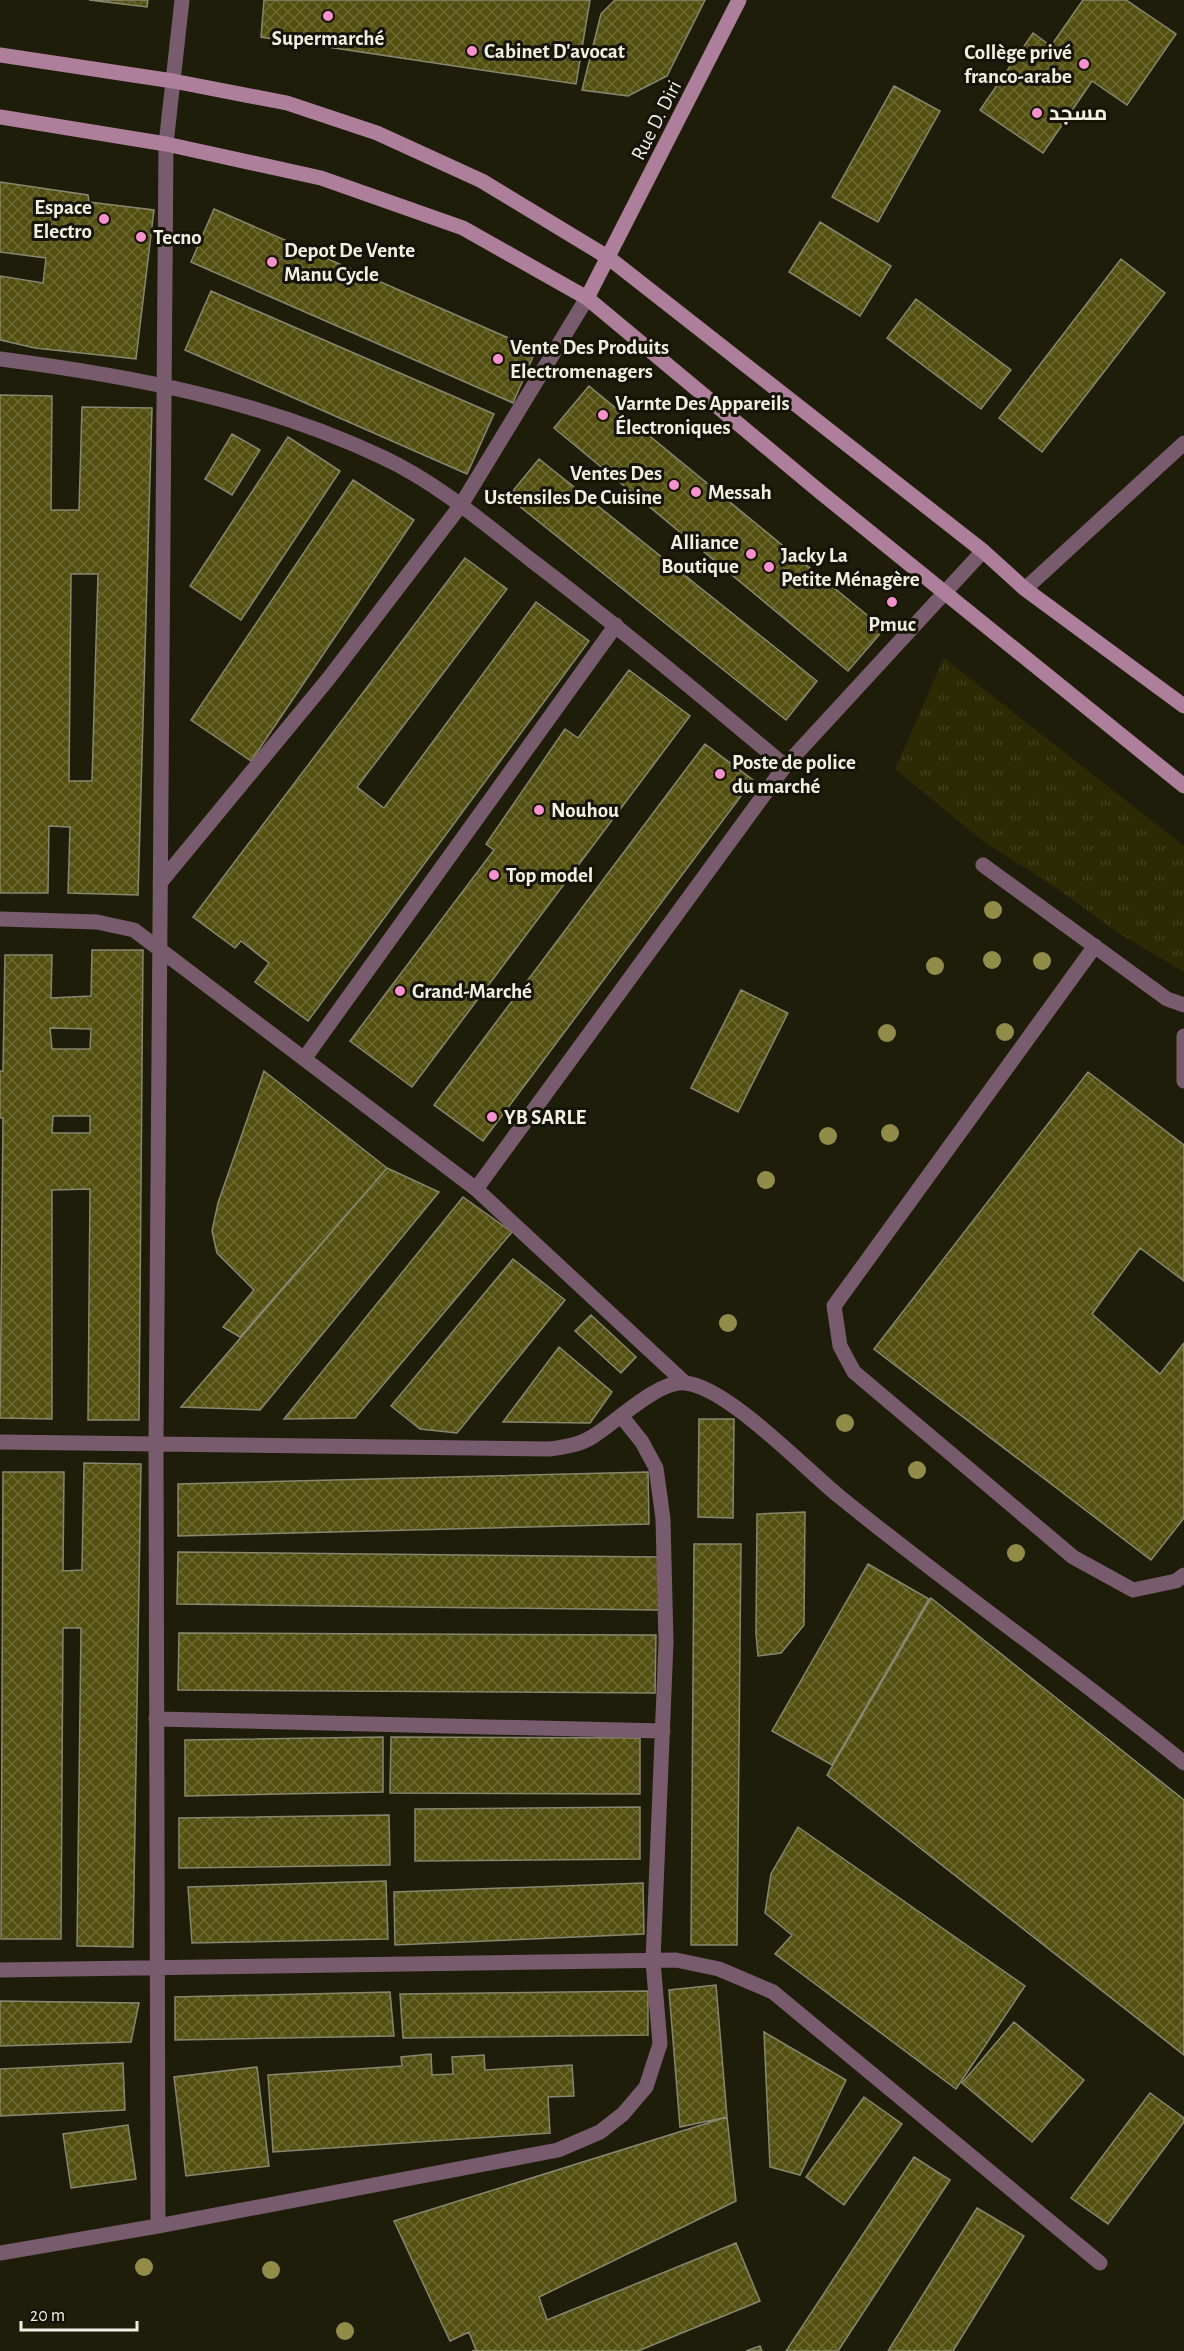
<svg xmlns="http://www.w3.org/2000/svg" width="1184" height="2351" font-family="'Alegreya Sans',Cairo,sans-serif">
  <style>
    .grass { fill: url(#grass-tufts) }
    .building { fill: url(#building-cross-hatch); stroke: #878770; stroke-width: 1.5; fill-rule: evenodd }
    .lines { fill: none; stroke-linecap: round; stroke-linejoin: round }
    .service { stroke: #785b6c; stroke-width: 15 }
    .minor { stroke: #785b6c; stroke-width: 15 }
    .tertiary { stroke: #785b6c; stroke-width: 15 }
    .secondary { stroke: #ae7f9a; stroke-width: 15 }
    .tree { fill: #918d49 }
    .poi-dot { fill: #f790ce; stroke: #151403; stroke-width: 2 }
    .labels { text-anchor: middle; stroke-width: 6; stroke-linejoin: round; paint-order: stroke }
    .poi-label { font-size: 21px; font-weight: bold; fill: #f0f0e4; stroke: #151403; text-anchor: start }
    .street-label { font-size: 21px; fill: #f0f0e4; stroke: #151403 }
  </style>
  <defs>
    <pattern id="grass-tufts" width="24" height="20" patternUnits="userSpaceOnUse" patternTransform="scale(1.5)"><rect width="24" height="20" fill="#2c2a05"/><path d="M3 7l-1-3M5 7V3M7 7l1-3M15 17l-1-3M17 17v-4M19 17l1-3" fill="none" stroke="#413f1d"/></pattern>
    <pattern id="building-cross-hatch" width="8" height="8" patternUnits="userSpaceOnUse" patternTransform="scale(1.5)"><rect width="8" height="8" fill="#534f10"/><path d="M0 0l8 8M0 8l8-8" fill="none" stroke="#6c6933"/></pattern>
  </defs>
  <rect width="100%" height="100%" fill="#1e1d0a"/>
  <path class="grass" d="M944,658l240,188v126l-67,-40 -62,-45 -71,-45 -89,-73z"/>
  <path class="building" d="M89,0h59l-1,7z
    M264,0h326l-14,84 -315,-47z
    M615,0h90l-38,76 -39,20 -46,-6 19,-76z
    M1083,0h43l50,34 -49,71 -35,-24 -49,72 -63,-43 53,-77 18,13z
    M894,86l46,25 -62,111 -46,-25z
    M0,182l88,13 1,7 65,8 -18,149 -101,-11 -35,-8v-64l43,7 3,-25 -46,-6z
    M214,209l322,141 -23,53 -322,-141z
    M820,222l71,44 -31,50 -71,-44z
    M1121,259l44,34 -123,159 -43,-34z
    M211,291l283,123 -27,60 -282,-124z
    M916,299l95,71 -30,39 -94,-71z
    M589,386l295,243 -36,42 -294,-243z
    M0,395l52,1 -1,114h28l3,-103 70,1 -14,487 -70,-2 2,-66 -21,-1 -1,67h-48zM71,574h27l-6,207h-23z
    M232,434l28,16 -28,45 -27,-16z
    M288,437l52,34 -99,149 -51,-34z
    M539,459l278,222 -31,39 -278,-223z
    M353,480l61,40 -163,241 -60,-41z
    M465,558l42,31 -150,198 27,21 152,-206 53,39 -281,380 -53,-39 14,-19 -28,-22 -6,7 -42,-31z
    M629,670l61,46 -278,371 -62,-46 144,-191 -8,-6 79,-115 13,9z
    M705,744l48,36 -270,361 -49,-36z
    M92,950h51l-4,470h-51l2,-231 -38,1v229l-52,-1 3,-300h-3v-47h3l2,-116h47l-1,43 40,-2zM50,1028l41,1 -1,20h-38zM53,1116h37v17h-38z
    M741,990l47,23 -50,99 -47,-24z
    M264,1071l123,97 -147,169 -17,-10 31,-37 -37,-37 -5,-22 6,-28z
    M1088,1072l96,73v136l-44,-33 -48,66 68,60 24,-31v175l-33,42 -277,-211z
    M387,1168l52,24 -179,218 -79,-3z
    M463,1197l49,35 -157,186 -71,1z
    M513,1259l52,41 -108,133 -37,-4 -29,-23z
    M591,1315l45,42 -15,16 -46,-42z
    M559,1347l53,45 -22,31 -87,-1z
    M699,1419h35l-1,99 -35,-1z
    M84,1463l57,1 -8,483 -56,-1 4,-318h-18l-2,311h-60l2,-467h61l-1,99 19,-1z
    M648,1472l1,52 -471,12v-52z
    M805,1512l-1,113 -23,28 -23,3 -2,-23 1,-119z
    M694,1544h47l-4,401h-46z
    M178,1552l482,5 -1,53 -482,-6z
    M868,1564l61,35 -97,166 -60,-34z
    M931,1598l253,202v255l-357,-280z
    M179,1633l477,2 -1,58 -477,-3z
    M383,1737v55l-198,4v-56z
    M391,1737l249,1v56l-250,-1z
    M640,1807v52l-225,2v-52z
    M389,1815l1,50 -211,3v-50z
    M798,1827l227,159 -69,103 -181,-135 17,-19 -27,-22 6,-39z
    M386,1881l2,58 -196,4 -4,-56z
    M643,1883l1,51 -249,11 -1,-53z
    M716,1985l11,132 -47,10 -11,-137z
    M648,1991v44l-245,3 -3,-44z
    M390,1992l4,44 -219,4v-43z
    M0,2001l139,2 -8,39 -131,4z
    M1014,2022l70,58 -52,62 -70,-59z
    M764,2032l82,48 -46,95 -30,-8z
    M431,2054l1,21 21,-1 -1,-17 32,-2 1,15 87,-5 2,31 -26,1 2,36 -277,19 -5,-77 134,-9 -1,-9z
    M123,2063l2,47 -125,6v-47z
    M257,2067l12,99 -83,10 -12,-99z
    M1150,2093l34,25v4l-76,102 -37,-26z
    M864,2097l38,27 -58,81 -38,-28z
    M727,2117l9,84 -197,96 8,23 189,-77 24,58 -122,50h-166l4,-1 -7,-18 -19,9 -56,-120z
    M128,2125l8,54 -65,9 -8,-54z
    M914,2157l36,23 -112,171h-52z
    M977,2208l47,28 -71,115h-65z
    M760,2346l2,5h-16z"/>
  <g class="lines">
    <path class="service" d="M983,865l184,134 17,6
      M1095,946l-261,360 6,40 14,26 219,185 60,33 43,-9 8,-6
      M1184,1036v45"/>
    <path class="minor" d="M0,359c130,17 262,41 382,98 54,25 102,66 149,103 87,66 171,136 254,206
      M1025,589l159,-146
      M160,883l169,-205 132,-173 126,-207
      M0,919l97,3 37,8 342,259 208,193
      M304,1059l312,-434
      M476,1189l309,-423 198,-215
      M0,1442l549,7c15,-2 30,-4 43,-12 23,-14 66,-57 93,-54 43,4 120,86 155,114 113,92 232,174 344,266
      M156,1719l507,12
      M0,1970l676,-10 43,9 54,23 327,271
      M158,2226l-2,-784 10,-1298
      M0,2253l158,-27 400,-76 42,-18 23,-18 23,-27 14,-43 -7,-83 13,-319 -3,-123 -7,-51 -14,-26 -20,-25"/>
    <path class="tertiary" d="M166,144l16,-144"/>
    <path class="secondary" d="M0,55l173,26 114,22 90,30 105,48 127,77 374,293 42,38 159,117
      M0,117l166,27 155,34 142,50 124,70 232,193 365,295
      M587,298l152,-298"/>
  </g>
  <g class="tree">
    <circle cx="993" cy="910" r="9"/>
    <circle cx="992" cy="960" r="9"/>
    <circle cx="1042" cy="961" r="9"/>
    <circle cx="935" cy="966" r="9"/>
    <circle cx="1005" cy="1032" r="9"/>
    <circle cx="887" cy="1033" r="9"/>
    <circle cx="890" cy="1133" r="9"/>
    <circle cx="828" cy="1136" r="9"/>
    <circle cx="766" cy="1180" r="9"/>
    <circle cx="728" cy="1323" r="9"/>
    <circle cx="845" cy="1423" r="9"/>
    <circle cx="917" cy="1470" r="9"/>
    <circle cx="1016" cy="1553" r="9"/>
    <circle cx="144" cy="2267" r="9"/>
    <circle cx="271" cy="2270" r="9"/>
    <circle cx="345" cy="2331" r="9"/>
  </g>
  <g class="poi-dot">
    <circle cx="328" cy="16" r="6"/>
    <circle cx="472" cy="51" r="6"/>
    <circle cx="1084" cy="64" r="6"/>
    <circle cx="1037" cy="113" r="6"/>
    <circle cx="104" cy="219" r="6"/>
    <circle cx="141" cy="237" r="6"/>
    <circle cx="272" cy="262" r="6"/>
    <circle cx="498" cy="359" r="6"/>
    <circle cx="603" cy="415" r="6"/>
    <circle cx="674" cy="485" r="6"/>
    <circle cx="696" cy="492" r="6"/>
    <circle cx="751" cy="554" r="6"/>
    <circle cx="769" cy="567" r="6"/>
    <circle cx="892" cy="602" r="6"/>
    <circle cx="720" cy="774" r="6"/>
    <circle cx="539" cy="810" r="6"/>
    <circle cx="494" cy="875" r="6"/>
    <circle cx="400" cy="991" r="6"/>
    <circle cx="492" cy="1117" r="6"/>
  </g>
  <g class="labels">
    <g class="poi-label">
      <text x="328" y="45" text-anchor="middle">Supermarché</text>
      <text x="484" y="58">Cabinet D'avocat</text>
      <text x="1072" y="59" text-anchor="end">Collège privé<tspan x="1072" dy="24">franco-arabe</tspan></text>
      <text x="1049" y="120">مسجد</text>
      <text x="92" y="214" text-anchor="end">Espace<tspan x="92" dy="24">Electro</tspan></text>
      <text x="153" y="244">Tecno</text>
      <text x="284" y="257">Depot De Vente<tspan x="284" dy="24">Manu Cycle</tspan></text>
      <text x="510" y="354">Vente Des Produits<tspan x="510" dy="24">Electromenagers</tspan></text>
      <text x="615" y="410">Varnte Des Appareils<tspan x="615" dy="24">Électroniques</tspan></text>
      <text x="662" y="480" text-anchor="end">Ventes Des<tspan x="662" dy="24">Ustensiles De Cuisine</tspan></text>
      <text x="708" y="499">Messah</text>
      <text x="739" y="549" text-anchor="end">Alliance<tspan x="739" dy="24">Boutique</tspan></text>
      <text x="781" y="562">Jacky La<tspan x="781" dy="24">Petite Ménagère</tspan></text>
      <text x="892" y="631" text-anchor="middle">Pmuc</text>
      <text x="732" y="769">Poste de police<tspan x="732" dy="24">du marché</tspan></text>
      <text x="551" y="817">Nouhou</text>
      <text x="506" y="882">Top model</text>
      <text x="412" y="998">Grand-Marché</text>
      <text x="504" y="1124">YB SARLE</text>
    </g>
    <g class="street-label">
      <text transform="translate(656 120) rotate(-63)" y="7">Rue D. Diri</text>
    </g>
  </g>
  <path d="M21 2321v9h116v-9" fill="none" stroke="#f0f0e4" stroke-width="3"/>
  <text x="30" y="2321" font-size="18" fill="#f0f0e4" stroke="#151403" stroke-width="4.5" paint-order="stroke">20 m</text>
</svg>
